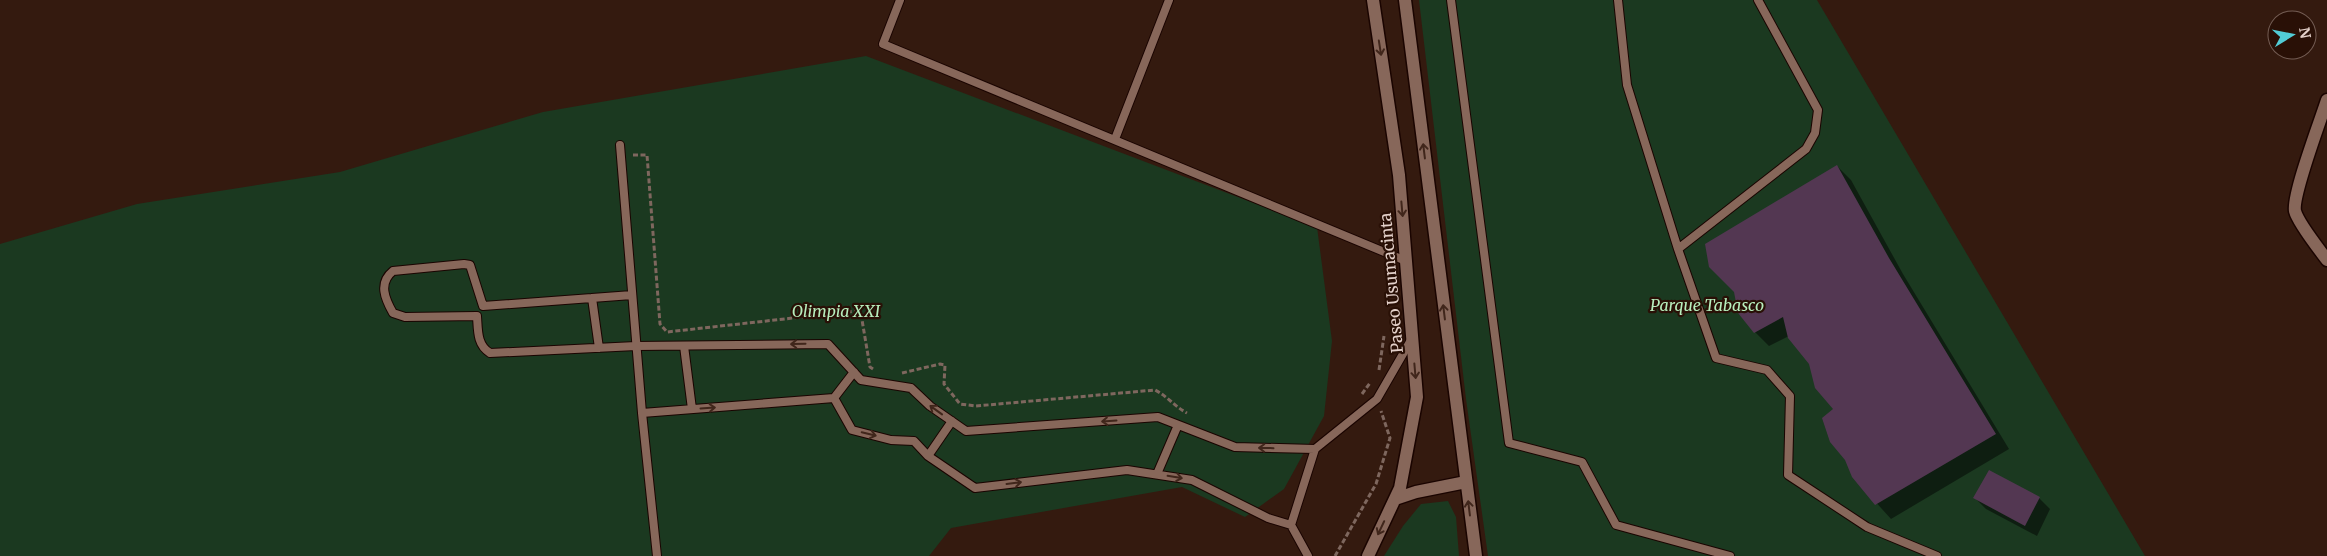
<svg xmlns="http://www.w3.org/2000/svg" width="2327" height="556" font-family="Merriweather,serif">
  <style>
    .green { fill: #1b3920 }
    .shadow { fill: #0007 }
    .building { fill: #533752 }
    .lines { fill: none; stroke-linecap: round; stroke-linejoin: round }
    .service-casing { stroke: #1a0400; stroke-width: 10 }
    .minor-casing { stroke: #1a0400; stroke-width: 15 }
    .secondary-casing { stroke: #1a0400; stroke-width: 15 }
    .path { stroke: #7e675e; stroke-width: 3; stroke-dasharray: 5 2.5; stroke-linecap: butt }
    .service { stroke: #87675a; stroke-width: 8 }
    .minor { stroke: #87675a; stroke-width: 12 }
    .secondary { stroke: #87675a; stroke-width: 12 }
    .oneway { stroke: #40261b }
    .labels { text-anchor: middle; stroke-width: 4.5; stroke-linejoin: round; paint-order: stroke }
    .street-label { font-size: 16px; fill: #e4d1ca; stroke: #291006 }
    .park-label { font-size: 16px; font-style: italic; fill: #b7eebd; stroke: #291006 }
  </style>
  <rect width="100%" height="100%" fill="#341a0f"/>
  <path class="green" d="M1419,0h398l328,556h-657l-22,-157z
    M866,56l451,171 15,114 -8,75 -40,73 -39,28 -63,-30 -231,41 -22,28h-929v-312l137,-40 203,-32 203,-60z
    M1448,501l8,16 3,39h-75l19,-30 18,-22z"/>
  <path class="shadow" d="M1837,166l14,14 52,94 106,175 -118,70 -38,-42 -18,-68 -25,-46 -21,-27 -20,10 -14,-14z
    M1975,498h64l11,11 -13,27 -51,-27z"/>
  <path class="building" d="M1837,165l52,93 107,176 -121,71 -23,-28 -7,-17 -15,-18 -8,-24 11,-9 -18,-21 -6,-24 -21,-26 -5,-21 -29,16 -16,-20 -4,-21 -25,-25 -4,-23z
    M1989,470l51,27 -15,29 -52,-28z"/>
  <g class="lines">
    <defs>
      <path id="service" d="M900,0l-17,44 523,217
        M1451,0l58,443 73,19 34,63 114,31
        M1618,0l9,85 51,164
        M1758,0l60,110 -3,23 -9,16 -128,100 38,109 51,12 23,26 -2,79 79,52 70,29
        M1115,139l54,-139
        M620,145l22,268 15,143
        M632,295l-149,11 -13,-41 -6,-1 -71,7c-15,12 -8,28 0,42l12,4 72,-1c1,15 0,29 13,37l146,-7 192,-2 33,36 50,8 19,18 36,25 192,-14 77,30 80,2
        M592,298l7,50
        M684,346l8,63
        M834,398l20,-26
        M642,413l192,-15 18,32 39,10 23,1 14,15 47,32 152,-18 65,10 76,38 23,7
        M928,456l24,-35
        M1157,474l21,-49
        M1308,556l-17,-31 24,-76 62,-50 34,-59"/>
      <path id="minor" d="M2327,100c-6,19 -35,95 -32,111 3,12 24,38 32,49"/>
      <path id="secondary" d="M1405,0l71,556
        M1395,499l21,-7 50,-10
        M1368,556l32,-68 17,-91 -18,-222 -26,-175"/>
    </defs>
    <use href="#service" class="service-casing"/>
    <use href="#minor" class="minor-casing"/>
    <use href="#secondary" class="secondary-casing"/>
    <path class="path" d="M633,155h14l13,169 7,8 189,-21 5,3 9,53 3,2
      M1379,370l5,-34
      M902,373l38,-9 5,1 -1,19 16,20 16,2 179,-16c12,6 19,16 32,23
      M1362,394l8,-11
      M1335,556l41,-72 14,-46 -9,-27"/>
    <use href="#service" class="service"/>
    <use href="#minor" class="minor"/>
    <use href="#secondary" class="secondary"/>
  </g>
  <defs><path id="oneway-shaft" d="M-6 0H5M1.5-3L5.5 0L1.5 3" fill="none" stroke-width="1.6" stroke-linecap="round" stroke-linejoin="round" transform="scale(1.25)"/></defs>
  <g class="oneway">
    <use href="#oneway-shaft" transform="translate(1380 48) rotate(81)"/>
    <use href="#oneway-shaft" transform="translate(1424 151) rotate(-97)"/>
    <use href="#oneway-shaft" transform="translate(1402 209) rotate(85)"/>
    <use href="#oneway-shaft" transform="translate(1444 312) rotate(-97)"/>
    <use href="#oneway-shaft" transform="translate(798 344) rotate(179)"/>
    <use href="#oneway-shaft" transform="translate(1415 371) rotate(85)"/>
    <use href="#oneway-shaft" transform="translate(708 408) rotate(-4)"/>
    <use href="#oneway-shaft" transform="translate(936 410) rotate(-144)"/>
    <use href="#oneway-shaft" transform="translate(1109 421) rotate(176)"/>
    <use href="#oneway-shaft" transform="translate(869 434) rotate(14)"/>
    <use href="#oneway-shaft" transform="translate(1266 448) rotate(-179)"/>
    <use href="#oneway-shaft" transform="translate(1175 477) rotate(9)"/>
    <use href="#oneway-shaft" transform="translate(1014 483) rotate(-7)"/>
    <use href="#oneway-shaft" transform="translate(1469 508) rotate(-97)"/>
    <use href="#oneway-shaft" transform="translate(1381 528) rotate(115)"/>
  </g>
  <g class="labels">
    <g class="street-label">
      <text transform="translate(1391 283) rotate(-95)" y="6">Paseo Usumacinta</text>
    </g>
    <g class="park-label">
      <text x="1707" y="311">Parque Tabasco</text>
      <text x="836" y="317">Olimpia XXI</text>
    </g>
  </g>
  <g transform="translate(2292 35) rotate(80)"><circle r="24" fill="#291006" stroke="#745d54"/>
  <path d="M0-4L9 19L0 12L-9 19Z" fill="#52ccd6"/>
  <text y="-8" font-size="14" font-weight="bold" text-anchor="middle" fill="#e4d1ca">N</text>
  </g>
</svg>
